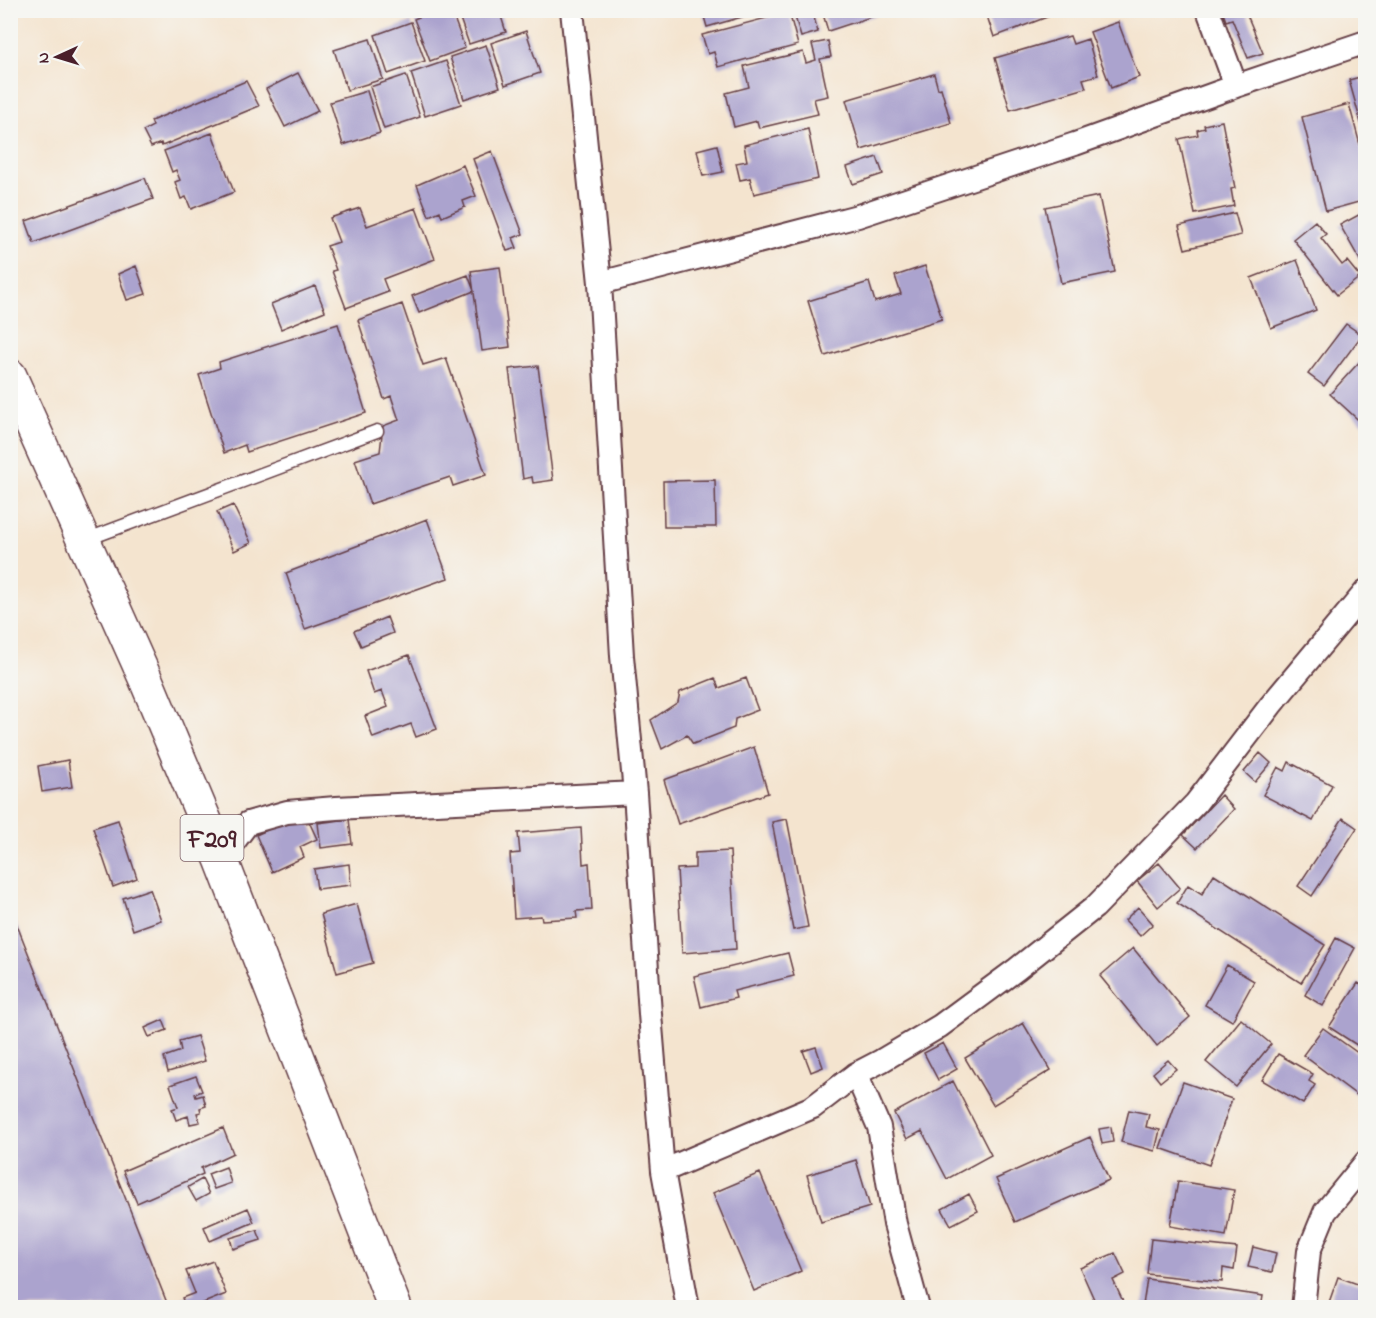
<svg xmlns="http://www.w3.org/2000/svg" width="1376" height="1318" font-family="'Indie Flower',sans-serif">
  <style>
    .building { fill: #aba3ce }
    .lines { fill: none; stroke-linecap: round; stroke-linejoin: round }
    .lane-casing { stroke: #643d44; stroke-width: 15 }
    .street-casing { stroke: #643d44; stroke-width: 26 }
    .primary-casing { stroke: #643d44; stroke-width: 36 }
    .lane { stroke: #fff; stroke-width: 12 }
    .street { stroke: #fff; stroke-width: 22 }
    .primary { stroke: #fff; stroke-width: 33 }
    .labels { text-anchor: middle; stroke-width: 4.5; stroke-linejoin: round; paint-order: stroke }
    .shield { fill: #f6f6f2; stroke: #7e6067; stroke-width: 1.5 }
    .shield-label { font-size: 26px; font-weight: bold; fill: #4a1f2b }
  </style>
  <rect width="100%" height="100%" fill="#f6f6f2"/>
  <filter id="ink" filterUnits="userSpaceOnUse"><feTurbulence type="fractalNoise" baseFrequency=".0167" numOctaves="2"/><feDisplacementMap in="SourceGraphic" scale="12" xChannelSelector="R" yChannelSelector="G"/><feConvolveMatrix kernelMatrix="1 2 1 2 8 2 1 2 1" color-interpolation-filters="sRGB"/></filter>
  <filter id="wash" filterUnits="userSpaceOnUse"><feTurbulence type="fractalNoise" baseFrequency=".008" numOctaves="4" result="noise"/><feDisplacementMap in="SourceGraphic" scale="24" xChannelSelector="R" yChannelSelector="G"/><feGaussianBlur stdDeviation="1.35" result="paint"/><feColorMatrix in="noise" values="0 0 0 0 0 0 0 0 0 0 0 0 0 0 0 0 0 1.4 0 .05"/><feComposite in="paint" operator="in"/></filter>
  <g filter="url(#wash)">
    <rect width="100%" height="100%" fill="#f4e4cf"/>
    <g id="blocks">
      <path class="building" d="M436,10h15l14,38 -35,13 -16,-42z
        M457,10h42l7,22 -37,12z
        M702,10h61v1l-56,16z
        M793,10h19l6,22 -17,5z
        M832,10h57v1l-61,20 -5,-17z
        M985,10h78v1l-69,26z
        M1222,10h23l18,43 -15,5 -16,-39 -6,2z
        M789,12l9,33 -80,22 -4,-15 -6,2 -6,-19z
        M411,22l14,39 -37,13 -13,-39z
        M1118,22l21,55 -28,11 -21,-56z
        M526,31l14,42 -35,12 -14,-42z
        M1070,36l3,8 15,-5 10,36 -15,4 3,9 -76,22 -15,-52z
        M370,39l13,40 -36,11 -13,-40z
        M828,41l3,16 -11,2 8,37 -14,3 4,15 -59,14 -2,-7 -23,6 -8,-34 23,-6 -5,-21 59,-14 3,11 10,-3 -4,-16z
        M486,45l14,42 -36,12 -14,-42z
        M446,61l15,43 -36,12 -14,-43z
        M298,73l20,38 -33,16 -19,-38z
        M934,74l4,15 3,-1 10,35 -90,27 -15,-50z
        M406,75l14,42 -36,12 -14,-42z
        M1360,77l6,21 -1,39 -16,-57z
        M246,81l13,25 -97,40 -1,-3 -10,4 -8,-16 10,-5 -2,-5z
        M367,91l13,42 -37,12 -13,-43z
        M1349,104l17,63v33l-40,11 -24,-94z
        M1222,121l13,67 -4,1 3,17 -39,8 -16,-75 19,-4 -1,-5 8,-2 -1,-3z
        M808,129l10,50 -64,15 -4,-16 -10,2 -4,-17 11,-2 -3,-16z
        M212,133l22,59 -43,17 -5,-12 -5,2 -6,-17 5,-2 -4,-10 -4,2 -8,-21z
        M717,145l6,27 -20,4 -6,-26z
        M492,151l31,83 -10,4 4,10 -10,3 -34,-92z
        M877,157l6,17 -30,10 -6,-17z
        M463,165l13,31 -13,5 2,6 -23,10 -2,-6 -11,5 -12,-31z
        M145,178l8,21 -119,44 -8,-22z
        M1099,196l16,76 -54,11 -16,-76z
        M360,208l7,18 49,-18 19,51 -52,20 5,13 -42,16 -14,-37 4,-1 -9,-24 12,-4 -9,-24z
        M1366,211v49l-5,2 -21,-37z
        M1235,213l6,22 -56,14 -6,-23z
        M1315,221l11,13 -5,4 21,27 5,-4 13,16 -23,18 -44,-56z
        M1297,260l19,50 -45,18 -20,-50z
        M136,266l10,28 -19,6 -9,-26z
        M925,266l17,53 -117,37 -17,-55 61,-19 6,20 26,-8 -6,-18z
        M500,267l10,80 -28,4 -11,-80z
        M468,275l6,16 -55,22 -7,-17z
        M315,286l10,25 -44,18 -10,-25z
        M402,304l21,61 23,-7 40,117 -33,11 -3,-9 -80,27 -15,-44 25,-8 3,-26 16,-6 -8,-24 -7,3 -26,-79z
        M338,324l28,89 -119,39 -2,-7 -21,8 -25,-78 21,-7 -1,-6z
        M1346,324l16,11 -38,51 -16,-12z
        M1362,359l4,4v64l-36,-33z
        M538,366l15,114 -20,3 -1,-6 -9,2 -14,-110z
        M715,480l1,47h-52l-1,-46z
        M233,505l18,38 -17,8 -17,-39z
        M427,519l21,59 -143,51 -19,-56z
        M387,617l6,16 -32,13 -7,-15z
        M409,655l28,74 -21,8 -5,-13 -38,14 -8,-22 23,-9 -6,-16 -8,3 -8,-23z
        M715,678l4,10 27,-10 12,32 -23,9 -1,9 -41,16 -6,-9 -25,14 -11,-29 27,-18 2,-10z
        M754,747l14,46 -90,31 -14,-44z
        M1260,753l11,10 -16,19 -11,-10z
        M68,760l4,27 -30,5 -4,-26z
        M1289,762l43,23 -19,36 -50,-26 15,-28 7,4z
        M1221,795l13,14 -37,39 -14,-13z
        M305,813l12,26 -17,8 4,10 -32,15 -16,-37z
        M1343,818l14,10 -45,68 -14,-10z
        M349,819l3,25 -31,4 -3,-25z
        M787,819l21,108 -15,3 -21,-108z
        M118,820l19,58 -24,9 -20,-59z
        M581,828l2,36 6,-1 3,47 -16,1 1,7 -35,2 -1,-4 -27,2 -4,-64 10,-1 -2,-20z
        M730,851l6,98 -54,4 -5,-84 18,-1v-15z
        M1159,863l21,25 -22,19 -21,-26z
        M349,864l2,21 -34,4 -3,-20z
        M1214,874l111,71 -24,38 -124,-80 11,-18 14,9z
        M150,889l11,31 -28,10 -10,-32z
        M357,904l16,59 -36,10 -16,-59z
        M1138,907l15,17 -13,12 -15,-16z
        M10,910h1l158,398h-159z
        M1336,938l19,10 -32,58 -18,-11z
        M1133,948l57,69 -33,29 -57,-70z
        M788,953l6,23 -60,15 2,7 -35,9 -7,-31z
        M1227,965l27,16 -22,40 -27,-16z
        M1358,983l8,5v63l-37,-24z
        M1241,1019l30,25 -35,43 -30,-25z
        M163,1020l4,10 -18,7 -4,-9z
        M1023,1023l28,47 -58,35 -28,-47z
        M1323,1028l43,31v43l-63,-47z
        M197,1036l8,25 -37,11 -4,-15 17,-6 -2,-10z
        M943,1043l14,26 -19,11 -14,-27z
        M816,1047l7,20 -12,5 -8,-21z
        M1278,1054l35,20 -4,7 6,4 -12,19 -41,-24z
        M1168,1060l8,9 -16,13 -7,-9z
        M196,1076l6,15 -7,3 1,3 7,-2 3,11 -6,2 1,4 -4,1 3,9 -10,2 -2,-8 -12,4 -4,-11 6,-2 -8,-22z
        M953,1081l38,74 -44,24 -25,-48 -15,8 -13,-26z
        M1183,1082l49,17 -23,66 -49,-17z
        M1129,1110l20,4 -3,13 14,3 -5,21 -34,-9z
        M1111,1127l2,15 -11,2 -3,-15z
        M223,1128l10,25 -32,15 2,6 -66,29 -14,-32z
        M1090,1137l19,43 -94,42 -19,-43z
        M856,1160l14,47 -49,15 -14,-47z
        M226,1167l5,16 -17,6 -6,-15z
        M760,1173l41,98 -47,20 -41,-98z
        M202,1179l7,15 -13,7 -8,-14z
        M1178,1181l56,9 -8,46 -56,-10z
        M969,1194l9,17 -27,14 -9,-16z
        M248,1208l6,14 -44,19 -6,-14z
        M257,1230l4,10 -28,9 -3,-11z
        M1151,1239l86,9 -3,22 -11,-2 -1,14 -75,-8z
        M1253,1247l23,6 -4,19 -24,-5z
        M1115,1253l10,21 -12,6 13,28h-28l-18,-40z
        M213,1261l13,33 -35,14h-5l-4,-10 13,-5 -9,-22z
        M1338,1277l28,10v21h-39z
        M1147,1279l116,17 -2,12h-102l-16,-3z"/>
    </g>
  </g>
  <g filter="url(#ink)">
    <use href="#blocks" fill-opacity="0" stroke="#643d44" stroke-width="1.5"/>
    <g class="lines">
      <defs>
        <path id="lane" d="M85,540l292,-109"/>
        <path id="street" d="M572,10l28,273 22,373 13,137 15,221 13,157 25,137
          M1208,10l28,76
          M600,283l258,-67 217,-72 161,-58 130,-44
          M221,859l27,-36 39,-11 49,-4 299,-15
          M856,1074l23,53 16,97 23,84
          M663,1171l150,-64 43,-33 25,-13 59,-35 77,-57 78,-62 101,-104 75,-98 95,-114
          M1303,1308l6,-57 16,-39 41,-50"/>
        <path id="primary" d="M10,376l136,304 75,179 174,449"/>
      </defs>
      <use href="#lane" class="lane-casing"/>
      <use href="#street" class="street-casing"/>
      <use href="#primary" class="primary-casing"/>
      <use href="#lane" class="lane"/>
      <use href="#street" class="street"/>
      <use href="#primary" class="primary"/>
    </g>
  </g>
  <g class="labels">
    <rect class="shield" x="180.5" y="815" width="63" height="46" rx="4.5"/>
    <g class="shield-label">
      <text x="212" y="847">F209</text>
    </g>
  </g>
  <rect width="1376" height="1318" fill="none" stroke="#f6f6f2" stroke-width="36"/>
  <g transform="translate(57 57) rotate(266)" stroke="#f6f6f2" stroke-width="4.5" paint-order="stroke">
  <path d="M0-4.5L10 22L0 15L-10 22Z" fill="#4a1f2b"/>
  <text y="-9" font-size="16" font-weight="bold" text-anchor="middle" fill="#4a1f2b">N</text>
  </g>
</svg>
